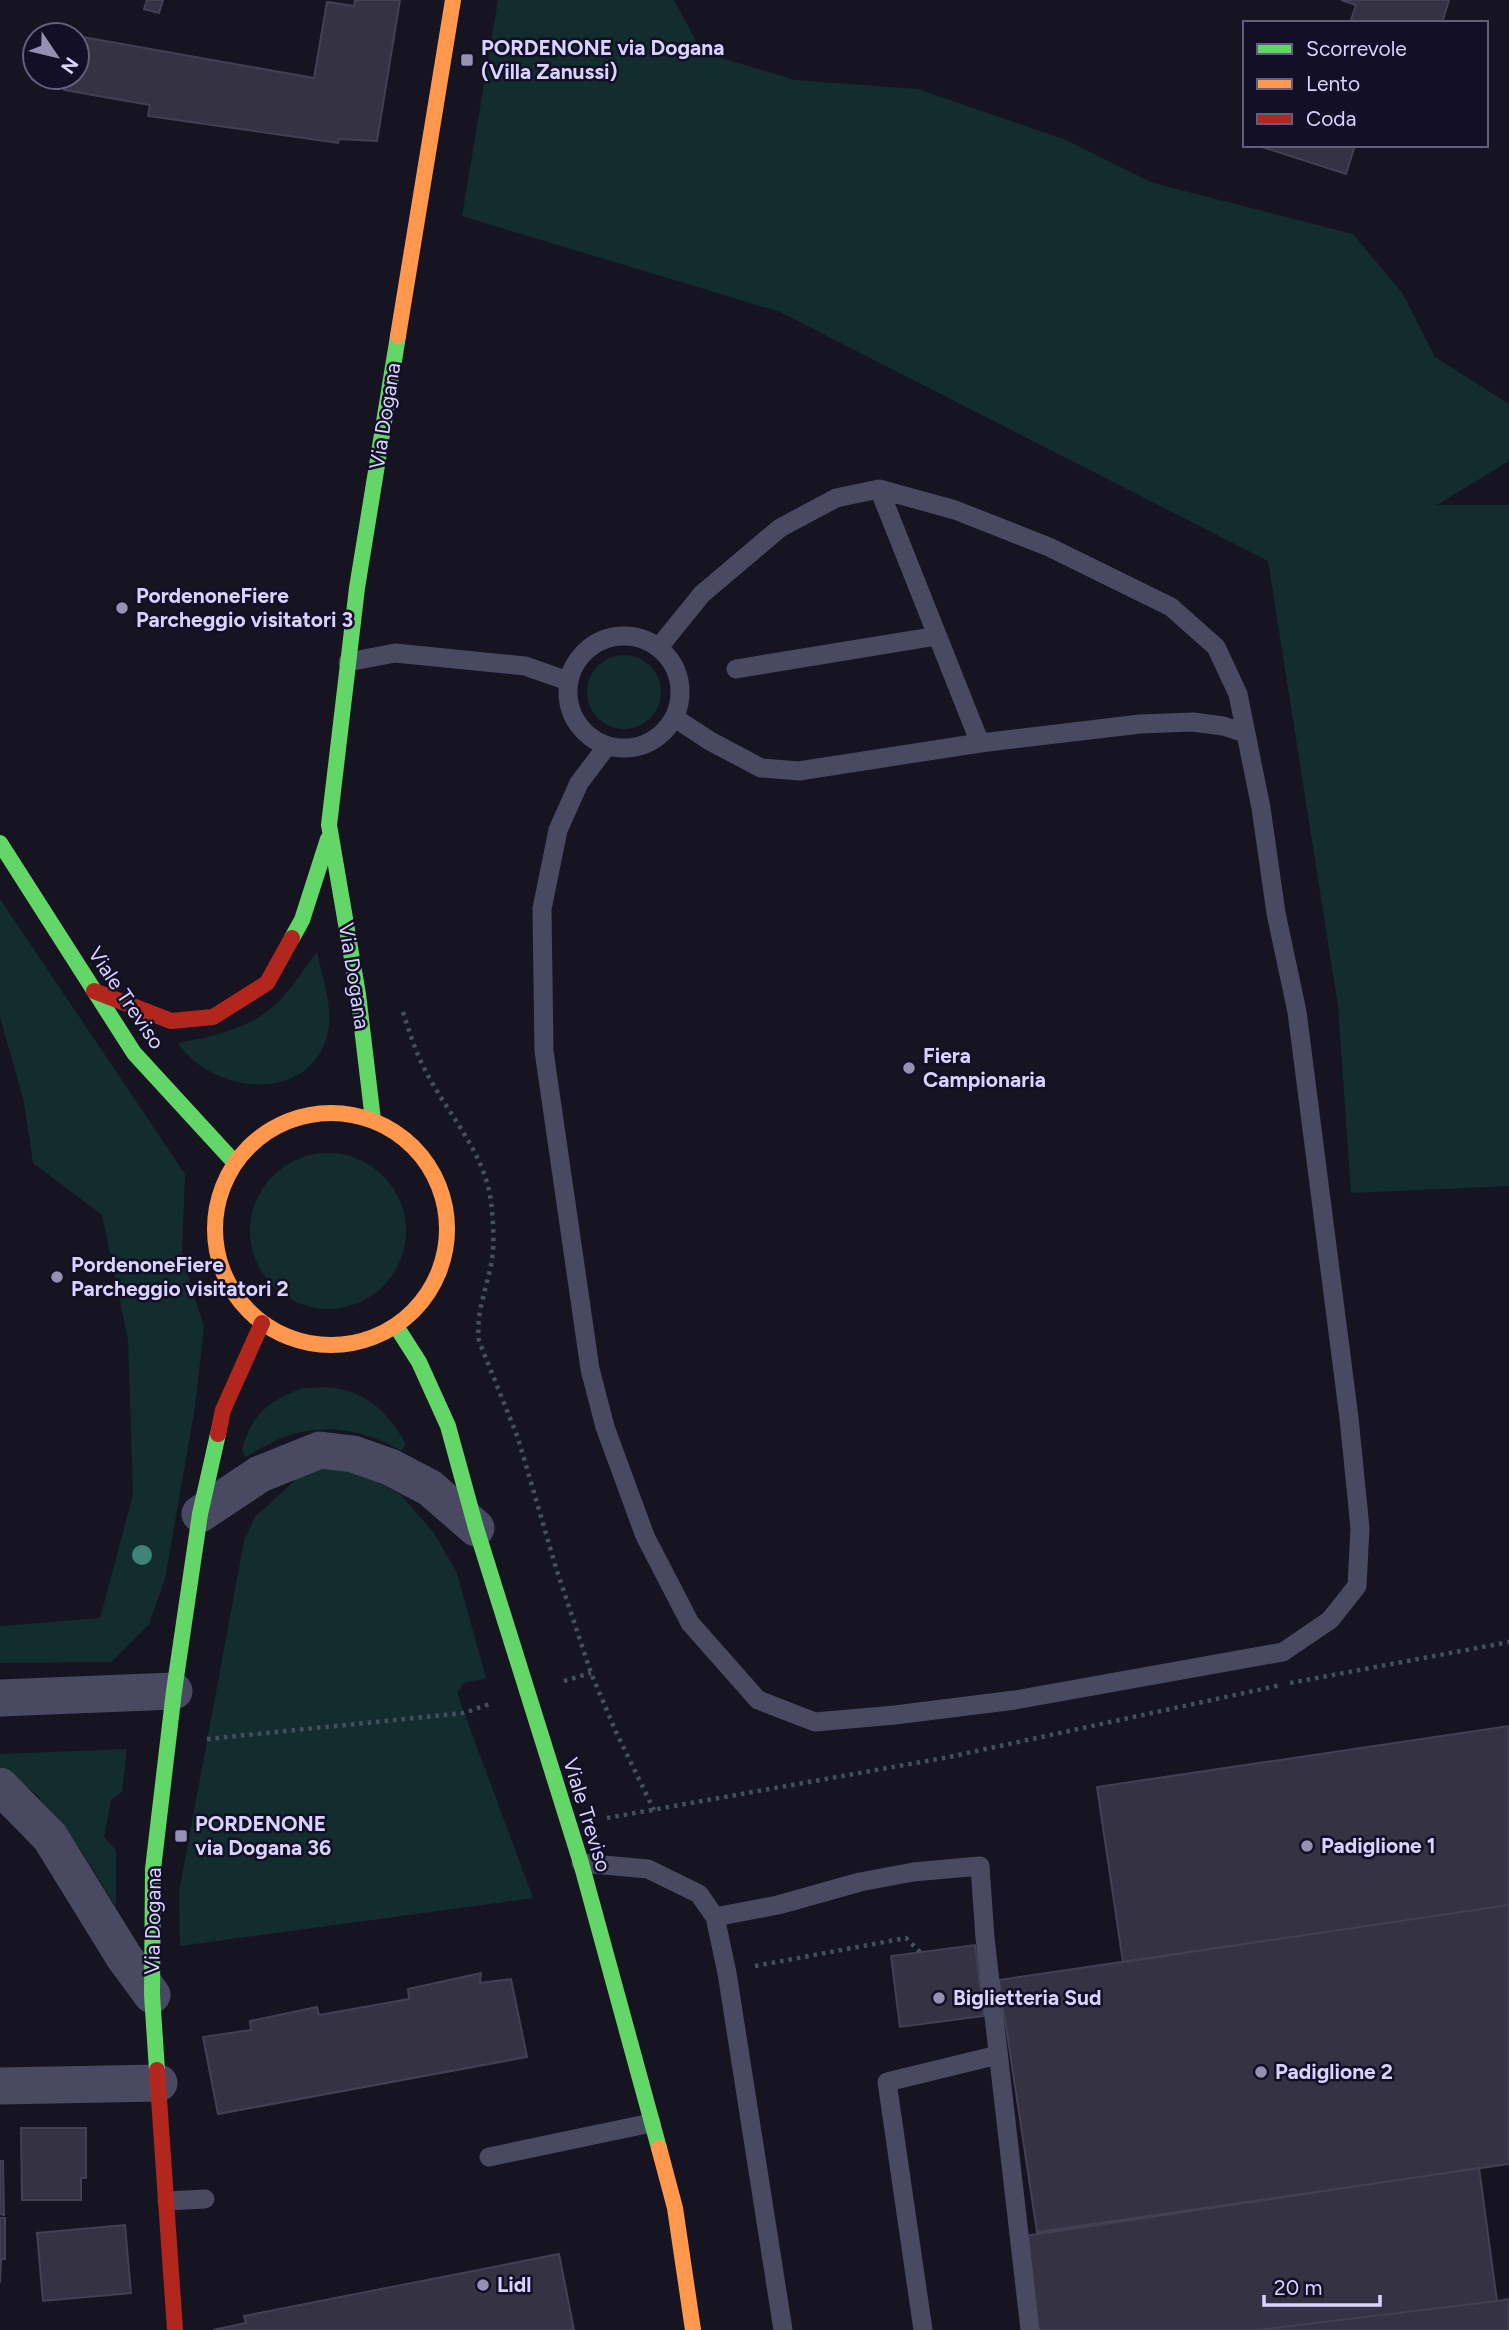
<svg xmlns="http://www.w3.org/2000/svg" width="1509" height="2330" font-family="Figtree,sans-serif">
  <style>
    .green { fill: #132c2d }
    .building { fill: #343243; stroke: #433f54; stroke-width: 2 }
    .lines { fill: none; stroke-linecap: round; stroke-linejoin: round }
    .path { stroke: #44505f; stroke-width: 4.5; stroke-dasharray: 3.5 5; stroke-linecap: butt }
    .lane { stroke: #4a4962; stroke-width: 19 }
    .street { stroke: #4a4962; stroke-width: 37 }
    .fast { stroke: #63d668; stroke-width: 16 }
    .slow { stroke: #ff974d; stroke-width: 16 }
    .jam { stroke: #b3261e; stroke-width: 16 }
    .tree { fill: #3e8478 }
    .poi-dot { fill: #9591b1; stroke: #130f26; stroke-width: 2.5 }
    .labels { text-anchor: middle; stroke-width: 5; stroke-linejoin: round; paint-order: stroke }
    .poi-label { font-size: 21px; font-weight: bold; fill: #d9d4ff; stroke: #130f26; text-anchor: start }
    .street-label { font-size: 21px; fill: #d9d4ff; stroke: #130f26 }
  </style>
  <rect width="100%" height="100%" fill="#161421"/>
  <path class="green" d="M498,0h176l28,52 93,28 123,9 148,51 87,43 200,51 50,60 32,63 74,47v57l-72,44h72v681l-158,7 -13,-187 -70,-445 -488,-249 -318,-96z
    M587 692a37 37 0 1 1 74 0a37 37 0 1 1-74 0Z
    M0,899l185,275 -3,82 22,71 -9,80 -30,172 -16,45 -38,38 -111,1v-37l100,-8 33,-123 -5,-155 -26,-125 -69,-52 -9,-61 -24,-85z
    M317,952c5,24 16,55 11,80 -16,73 -116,63 -150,11 37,-7 76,-15 103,-44 13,-14 24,-32 36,-47z
    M250 1231a78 78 0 1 1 156 0a78 78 0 1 1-156 0Z
    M302,1388c11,0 23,-1 33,0 33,5 57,28 71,57l-5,6c-35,-22 -82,-29 -122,-12 -11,5 -22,12 -34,18l-3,-7c10,-37 26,-48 60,-62z
    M331,1468l35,7 35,20 33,38 23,40 29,105 -22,5 -7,10 76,205 -353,48 -1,-54 65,-351 11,-24 49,-45z
    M127,1749l-5,43 -11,8 -7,37 12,13v57l-36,-58 -43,-54 -37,-29v-12z"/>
  <path class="building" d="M147,0h16l-4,13 -15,-4z
    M355,0h45l-23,141 -38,-2 -1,4 -190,-27 2,-11 -86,-15 2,-13h11v-41l237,42 13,-76 27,4z
    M1341,0h108l-7,23h-92l6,-18z
    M1263,145h92l-9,29 -84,-27z
    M1509,1726v179l-386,57 -26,-175z
    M1509,1905v259l-472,68 -38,-252z
    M975,1945l9,71 -84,11 -9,-71z
    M481,1973l-1,10 31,-4 16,78 -309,57 -15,-77 48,-7 -1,-9 67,-14 2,8 90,-16 -1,-10z
    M21,2128h65v50h-5v22h-59z
    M0,2161h3l1,54 -4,-1z
    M1479,2168l18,133 -240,29h-220l-13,-94z
    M0,2218h5v41h-4l-1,24z
    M125,2225l6,68 -88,8 -6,-68z
    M559,2254l15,76h-361l33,-7 -2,-7z
    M1509,2299v31h-252l240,-29z"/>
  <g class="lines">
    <path class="path" d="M403,1012c6,19 12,38 21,56 22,44 61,84 67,134 2,16 3,33 2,49 -3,32 -18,58 -14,90l39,97 38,130 35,105 25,59 38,78
      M564,1681l27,-8
      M1290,1683l219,-41
      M207,1739l257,-26 28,-10
      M607,1818l342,-61 332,-72
      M755,1966l151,-28 14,14"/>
    <path class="lane" d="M879,489l101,254
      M568 692a56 56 0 1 1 112 0a56 56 0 1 1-112 0Z
      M348,662l47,-9 130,13 43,15
      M736,669l201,-33
      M675,718l35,23 51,27 38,3 181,-28 160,-19 53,-2 30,4 22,7
      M607,746l-28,37 -21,47 -16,79 2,142 46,318 15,58 40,109 45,87 68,77 57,22 80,-7 120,-15 268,-48 47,-32 27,-34 3,-58 -11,-110 -52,-406 -21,-99 -15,-105 -23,-114 -22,-47 -45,-40 -122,-60 -94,-37 -76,-21 -43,9 -56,30 -78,66 -43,53
      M581,1863l67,6 51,25 16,23 12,56 56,357
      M715,1917l63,-12 82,-23 53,-10 67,-6 5,72 45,392
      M489,2157l162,-34
      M167,2201l38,-2
      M923,2330l-36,-248 111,-27"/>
    <path class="street" d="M200,1514l60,-40 60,-24 33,4 37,13 40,21 46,40
      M0,1698l174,-7
      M0,1786l50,51 74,120 28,38
      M0,2086l159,-3"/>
    <path class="fast" d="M0,843l134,210 101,110
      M292,938l10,-18 26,-81
      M373,1120l-15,-126 -29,-169 28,-237 41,-252
      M396,1326l23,36 29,64 28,102 105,335 78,285
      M157,2070l-5,-75 1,-126 21,-178 26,-177 18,-80"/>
    <path class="slow" d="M398,336l55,-336
      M215 1229a116 116 0 1 1 232 0a116 116 0 1 1-232 0Z
      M659,2148l16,60 18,122"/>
    <path class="jam" d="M94,991l77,30 42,-4 54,-34 25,-45
      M218,1434l5,-24 39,-87
      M157,2070l18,260"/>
  </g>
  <circle class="tree" cx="142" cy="1555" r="10"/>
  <g class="poi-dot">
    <rect x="460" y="53" width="14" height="14" rx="3.5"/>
    <circle cx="122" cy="608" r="7"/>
    <circle cx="909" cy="1068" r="7"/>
    <circle cx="57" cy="1277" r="7"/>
    <rect x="174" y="1829" width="14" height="14" rx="3.5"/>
    <circle cx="1307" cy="1846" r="7"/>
    <circle cx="939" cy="1998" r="7"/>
    <circle cx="1261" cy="2072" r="7"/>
    <circle cx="483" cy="2285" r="7"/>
  </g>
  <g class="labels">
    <g class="poi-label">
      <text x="481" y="55">PORDENONE via Dogana<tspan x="481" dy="24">(Villa Zanussi)</tspan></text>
      <text x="136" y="603">PordenoneFiere<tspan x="136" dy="24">Parcheggio visitatori 3</tspan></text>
      <text x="923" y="1063">Fiera<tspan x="923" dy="24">Campionaria</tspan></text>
      <text x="71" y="1272">PordenoneFiere<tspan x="71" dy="24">Parcheggio visitatori 2</tspan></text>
      <text x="195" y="1831">PORDENONE<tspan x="195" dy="24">via Dogana 36</tspan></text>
      <text x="1321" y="1853">Padiglione 1</text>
      <text x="953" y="2005">Biglietteria Sud</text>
      <text x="1275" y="2079">Padiglione 2</text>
      <text x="497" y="2292">Lidl</text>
    </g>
    <g class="street-label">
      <text transform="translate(385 416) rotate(-81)" y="7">Via Dogana</text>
      <text transform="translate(354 976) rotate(81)" y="7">Via Dogana</text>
      <text transform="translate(126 998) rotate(56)" y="7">Viale Treviso</text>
      <text transform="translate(587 1815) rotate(73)" y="7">Viale Treviso</text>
      <text transform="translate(153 1921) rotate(-89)" y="7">Via Dogana</text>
    </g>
  </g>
  <rect x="1243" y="21" width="245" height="126" fill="#130f26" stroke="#625e7d" stroke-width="2"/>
  <rect x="1257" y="44" width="35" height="10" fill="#63d668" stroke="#625e7d" stroke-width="2"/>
  <text x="1306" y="56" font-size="21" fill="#d9d4ff">Scorrevole</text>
  <rect x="1257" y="79" width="35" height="10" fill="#ff974d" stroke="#625e7d" stroke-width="2"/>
  <text x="1306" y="91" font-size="21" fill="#d9d4ff">Lento</text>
  <rect x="1257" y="114" width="35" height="10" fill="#b3261e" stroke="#625e7d" stroke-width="2"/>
  <text x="1306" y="126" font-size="21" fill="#d9d4ff">Coda</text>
  <g transform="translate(56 56) rotate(125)"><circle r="33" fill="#130f26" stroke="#625e7d" stroke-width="2"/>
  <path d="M0-5L12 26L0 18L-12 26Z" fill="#9591b1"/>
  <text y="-10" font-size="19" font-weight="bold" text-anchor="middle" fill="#d9d4ff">N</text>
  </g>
  <path d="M1264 2295v10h116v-10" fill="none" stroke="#d9d4ff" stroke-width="3.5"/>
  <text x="1274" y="2295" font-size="21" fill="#d9d4ff" stroke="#130f26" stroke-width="5" paint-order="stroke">20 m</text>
</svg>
